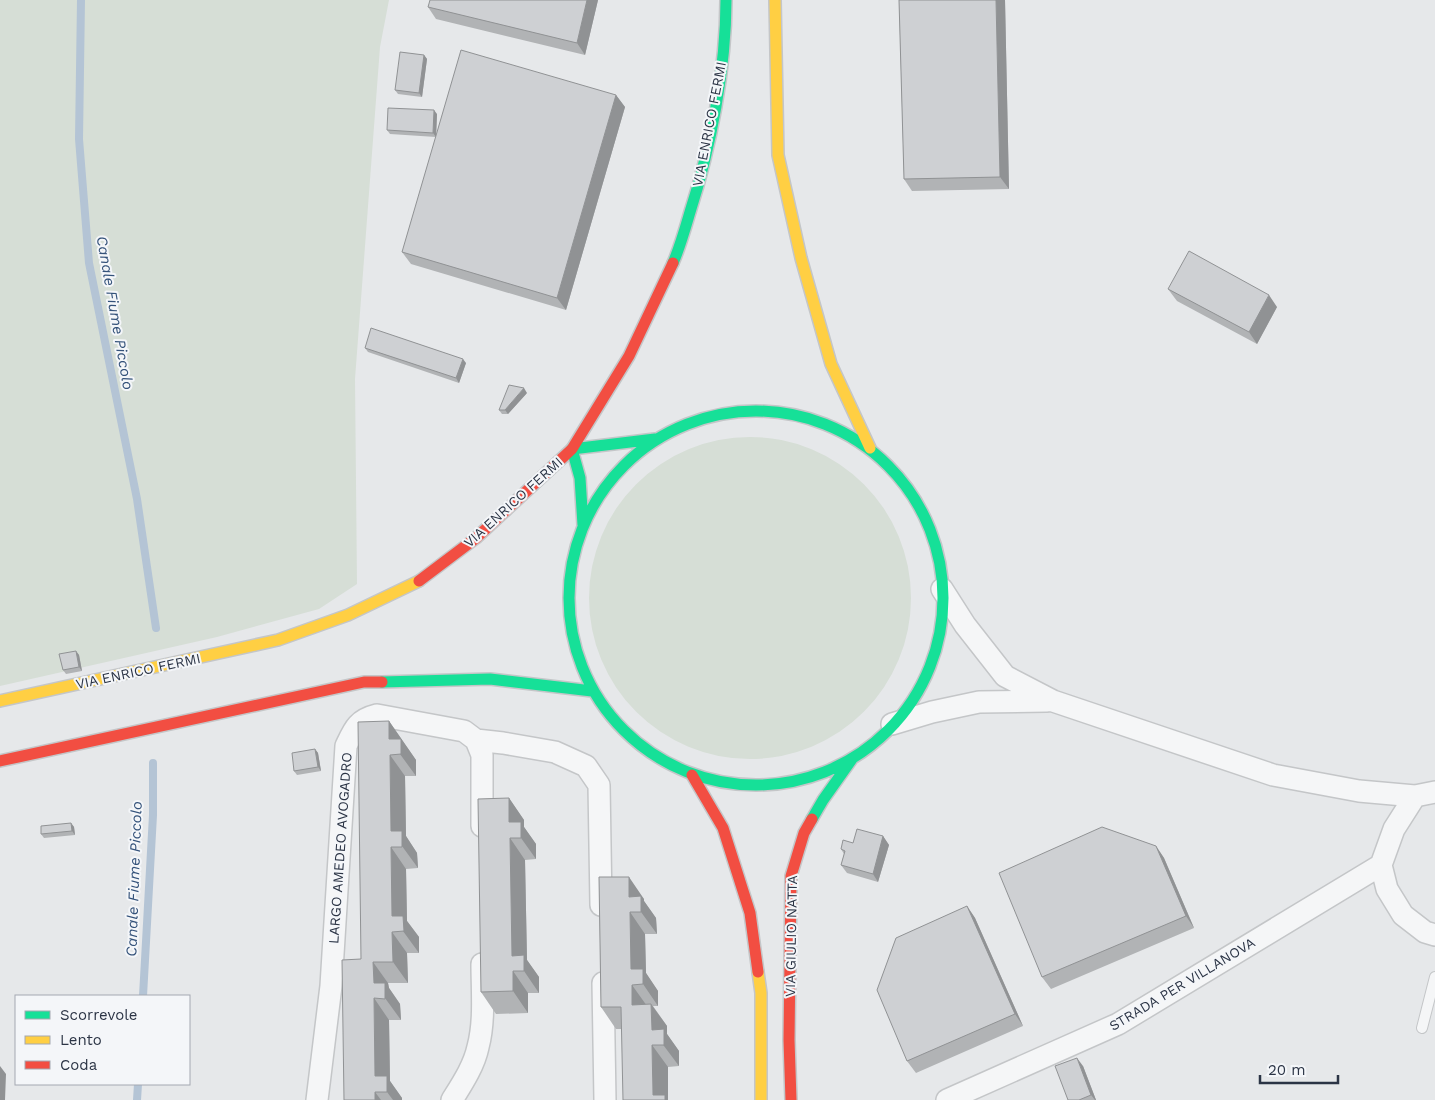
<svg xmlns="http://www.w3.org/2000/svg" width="1435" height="1100" font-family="'Work Sans',sans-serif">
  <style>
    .green { fill: #d6ded6 }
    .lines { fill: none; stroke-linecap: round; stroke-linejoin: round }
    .stream { stroke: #b4c4d5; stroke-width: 8 }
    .lane-casing { stroke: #c4c6c8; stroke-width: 12 }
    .street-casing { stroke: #c4c6c8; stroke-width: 24 }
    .fast-casing { stroke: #c4c6c8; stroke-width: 14 }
    .slow-casing { stroke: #c4c6c8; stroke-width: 14 }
    .jam-casing { stroke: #c4c6c8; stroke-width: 14 }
    .lane { stroke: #f5f6f7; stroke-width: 10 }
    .street { stroke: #f5f6f7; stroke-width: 21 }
    .fast { stroke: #16e098; stroke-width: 11 }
    .slow { stroke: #ffcf43; stroke-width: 11 }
    .jam { stroke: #f24e42; stroke-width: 11 }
    .wall { fill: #b1b3b5 }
    .shaded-wall { fill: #909294 }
    .building { fill: #ced0d3; stroke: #909294 }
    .labels { text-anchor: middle; stroke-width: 4; stroke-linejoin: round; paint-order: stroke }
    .street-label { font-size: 14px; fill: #2b3445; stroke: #f4f6f9 }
    .water-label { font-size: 15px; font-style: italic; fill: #34527a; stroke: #f4f6f9 }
  </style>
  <rect width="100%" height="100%" fill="#e6e8ea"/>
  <path class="green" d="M0,0h389l-9,47 -25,332 2,205 -38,25 -102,28 -217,49z
    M589 598a161 161 0 1 1 322 0a161 161 0 1 1-322 0Z"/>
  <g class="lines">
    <path class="stream" d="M81,0l-2,139 10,124 48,236 19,129
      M143,996l10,-181v-52
      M137,1100l1,-16"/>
    <defs>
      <path id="lane" d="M1422,1028l13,-51"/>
      <path id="street" d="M942,589l23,36 40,51 48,25 220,74 86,16 56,5 20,-4
        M892,724l40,-12 47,-10 68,-1
        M476,740l27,3 52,9 31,14 13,19 2,120
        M1415,796l-21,33 -13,36 6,24 16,26 22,17 10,3
        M603,983l2,117
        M317,1100l14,-114 15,-240c8,-17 11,-26 31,-31l87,16 12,9 6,15v71
        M452,1100c10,-16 22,-34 26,-53 7,-26 4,-56 4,-83
        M947,1100l171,-76 263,-159"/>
      <path id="fast" d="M673,263c7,-16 12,-34 17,-51 21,-65 36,-144 36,-212
        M569 598a187 187 0 1 1 374 0a187 187 0 1 1-374 0Z
        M572,449l83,-10
        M572,449l8,29 3,47
        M382,682l108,-3 102,12
        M812,819l11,-19 29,-41"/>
      <path id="slow" d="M775,0l3,155 23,103 30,106 39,84
        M0,701l278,-61 70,-25 71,-34
        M758,972l3,21v107"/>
      <path id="jam" d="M419,581l57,-43 96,-89 57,-93 44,-93
        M0,761l364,-79h18
        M692,775l31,53 27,85 8,59
        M791,1100l-2,-60 2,-164 13,-43 8,-14"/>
    </defs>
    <use href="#lane" class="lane-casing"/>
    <use href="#street" class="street-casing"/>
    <use href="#fast" class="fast-casing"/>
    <use href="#slow" class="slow-casing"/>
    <use href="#jam" class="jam-casing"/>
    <use href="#lane" class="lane"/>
    <use href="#street" class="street"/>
    <use href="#fast" class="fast"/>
    <use href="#slow" class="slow"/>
    <use href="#jam" class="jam"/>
  </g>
  <path class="wall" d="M598,0l-13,55 -149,-36 -8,-12z
    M899,0h106l4,189 -97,2 -8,-12z
    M424,55l3,4 -5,38 -24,-3 -3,-4z
    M616,95l9,12 -59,203 -155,-46 -9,-12z
    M437,114l-1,23 -46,-3 -3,-4z
    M1168,289l109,18 -20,37 -80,-43z
    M365,348l101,15 -7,20 -91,-31z
    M527,393l-19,21h-6l-3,-4z
    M76,651l3,4 3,16 -16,3 -3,-4z
    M389,721l27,39v16h-11l1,60 11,17 1,15 -12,1 1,52 12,16v16h-12l1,30h-20l1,5 11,16 1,16h-12l1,61 12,17v2h-58l17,-141z
    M315,749l3,4 3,18 -24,4 -3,-4z
    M509,798l15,22v7l12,17v15l-11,1 2,100 12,17v16h-11v20l-32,1 -15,-22z
    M71,823l3,4 1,8 -31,3 -3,-4z
    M883,836l6,9 -11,37 -31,-9 -6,-8 3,-11 -3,-5 12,-6z
    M1156,846l8,12 30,70 -143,61 -9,-12z
    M599,877l45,22v2l12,17 1,16h-12l1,39 12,18v15h-5l14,20v8l12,17v15l-11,1v33l-47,-71h-5l-15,-22z
    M967,906l8,12 48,108 -107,47 -9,-12z
    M1083,1066l13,34h-28z"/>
  <path class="shaded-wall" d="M587,0h11l-13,55 -8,-12z
    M996,0h9l4,189 -9,-12z
    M424,55l3,4 -5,38 -3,-4z
    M616,95l9,12 -59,203 -9,-12z
    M434,110l3,4 -1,23 -3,-4z
    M1269,295l8,12 -20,37 -8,-12z
    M463,359l3,4 -7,20 -3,-5z
    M524,388l3,5 -19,21 -3,-4z
    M76,651l3,4 3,16 -3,-4z
    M389,721l27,39v16l-27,-37z
    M315,749l3,4 3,18 -3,-4z
    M390,755l15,21 1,60 11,17 1,15 -27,-37z
    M509,798l15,22v7l12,17v15l-15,-21 -12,-16z
    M71,823l3,4 1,8 -3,-4z
    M883,836l6,9 -11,37 -5,-8z
    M510,838l15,22 2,100 12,17v16l-15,-22 -12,-15z
    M1156,846l8,12 30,70 -8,-12z
    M391,847l15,22 1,52 12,16v16l-27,-37z
    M629,877l15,22v2l12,17 1,16 -16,-22 -12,-15z
    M967,906l8,12 48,108 -8,-12z
    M630,912l15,22 1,39 12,18v15l-15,-22 -12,-15z
    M392,932l15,21 1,30 -15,-21z
    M373,962l15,21 1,5 11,16 1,16 -27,-37z
    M513,971l15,22v20l-15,-22z
    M632,985l15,21 -15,-1z
    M374,998l15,22 1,61 12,17v2h-9l-18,-24z
    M651,1004l16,22v8l12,17v15l-27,-36z
    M652,1045l16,22v33h-12l-3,-5z
    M1077,1058l6,8 13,34h-1l-4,-5z
    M0,1066l6,8 -1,26h-5z
    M375,1092l6,8h-6z"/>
  <path class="building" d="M430,0h157l-10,43 -149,-36z
    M899,0h97l4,177 -96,2z
    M461,50l155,45 -59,203 -155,-46z
    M400,52l24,3 -5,38 -24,-3z
    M388,108l46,2 -1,23 -46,-3z
    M1189,251l80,44 -20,37 -81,-43z
    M371,328l92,31 -7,19 -91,-30z
    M509,385l15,3 -19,22h-6z
    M76,651l3,16 -16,3 -4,-16z
    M389,721v18h12v15l-11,1 1,76h11v16h-11l1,69h11l1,15 -12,1 1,30h-20l1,21h11v16l-11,-1 1,78h12v16h-12v8h-31l-2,-140 19,-1 -3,-237z
    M315,749l3,18 -24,4 -2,-18z
    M509,798v24h12v16h-11l2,118 12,-1v16h-11v20l-32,1 -3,-193z
    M71,823l1,8 -31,3v-8z
    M1102,827l54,19 30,70 -144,61 -43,-104z
    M857,829l26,7 -10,38 -32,-9 4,-14 -4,-2 2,-9 10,3z
    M599,877h30v20l12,-1v16h-11l1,57h12v15l-11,1v20l19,-1 1,26 12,-1v16h-12l1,50h12v5h-42l-2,-93h-20z
    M967,906l48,108 -108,47 -30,-71 19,-52z
    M1077,1058l14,37 -12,5h-11l-13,-34z"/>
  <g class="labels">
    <g class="street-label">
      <text transform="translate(709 124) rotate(-79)" y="5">VIA ENRICO FERMI</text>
      <text transform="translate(513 502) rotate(-42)" y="5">VIA ENRICO FERMI</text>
      <text transform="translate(138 671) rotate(-12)" y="5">VIA ENRICO FERMI</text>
      <text transform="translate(340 848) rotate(-86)" y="5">LARGO AMEDEO AVOGADRO</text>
      <text transform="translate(791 936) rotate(-89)" y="5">VIA GIULIO NATTA</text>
      <text transform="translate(1182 984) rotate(-31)" y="5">STRADA PER VILLANOVA</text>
    </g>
    <g class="water-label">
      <text transform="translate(115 313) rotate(80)" y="5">Canale Fiume Piccolo</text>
      <text transform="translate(134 879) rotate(-88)" y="5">Canale Fiume Piccolo</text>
    </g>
  </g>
  <rect x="15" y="995" width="175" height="90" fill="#f4f6f9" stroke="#a4a8b1"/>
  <rect x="25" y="1011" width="25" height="8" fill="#16e098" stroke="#a4a8b1"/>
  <text x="60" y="1020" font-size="15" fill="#2b3445">Scorrevole</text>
  <rect x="25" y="1036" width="25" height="8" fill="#ffcf43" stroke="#a4a8b1"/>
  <text x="60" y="1045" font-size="15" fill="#2b3445">Lento</text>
  <rect x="25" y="1061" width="25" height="8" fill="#f24e42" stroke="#a4a8b1"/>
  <text x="60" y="1070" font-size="15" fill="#2b3445">Coda</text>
  <path d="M1260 1075v8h78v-8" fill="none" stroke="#2b3445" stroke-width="2.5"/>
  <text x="1268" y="1075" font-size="15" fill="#2b3445" stroke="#f4f6f9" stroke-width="4" paint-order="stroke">20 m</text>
</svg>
